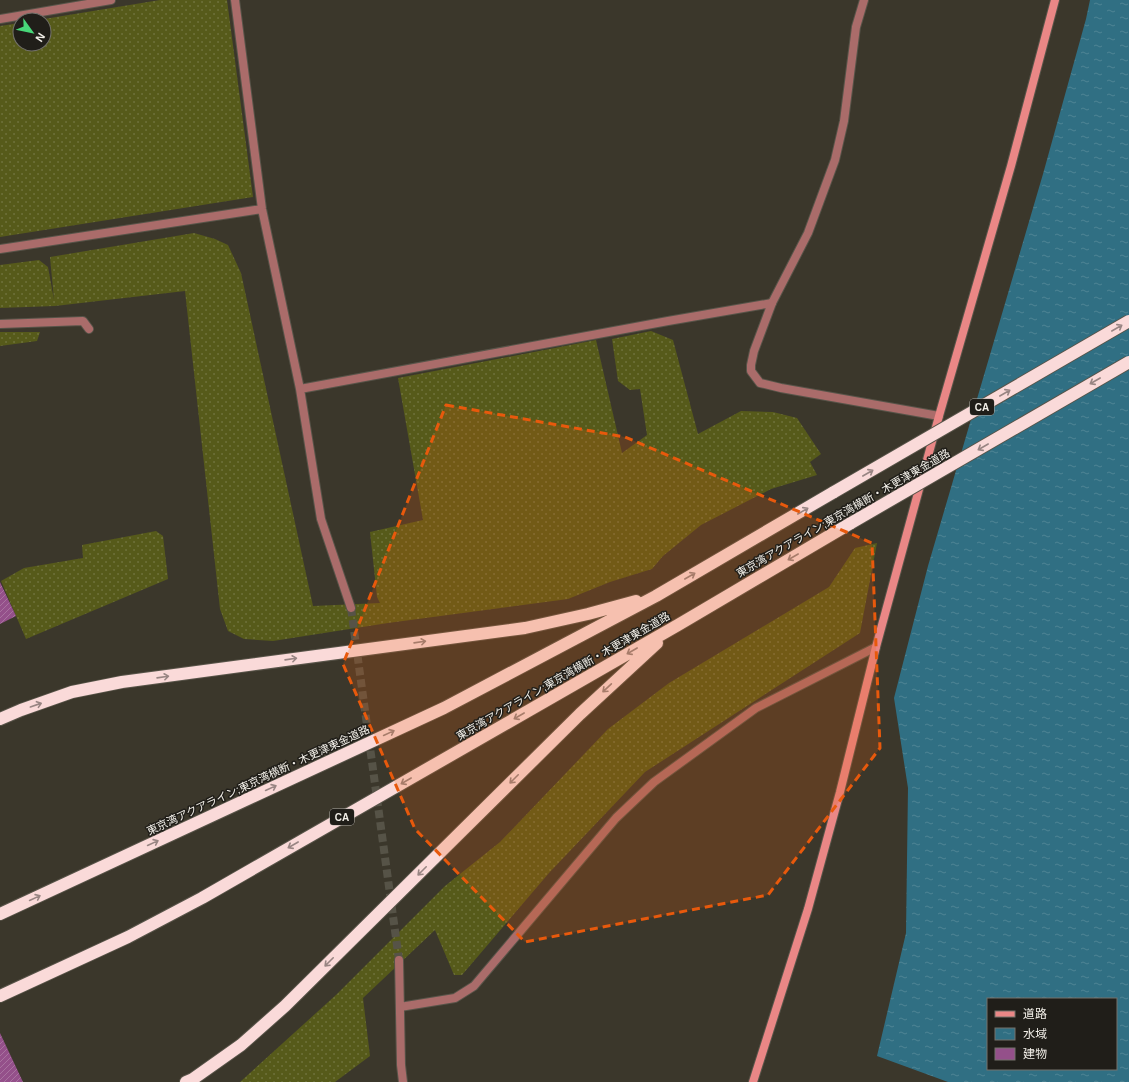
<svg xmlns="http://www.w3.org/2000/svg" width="1129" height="1082" font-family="Arial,'Noto Sans JP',sans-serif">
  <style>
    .grass { fill: url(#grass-dots) }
    .water { fill: url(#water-ripples); fill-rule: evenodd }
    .building { fill: url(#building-hatch) }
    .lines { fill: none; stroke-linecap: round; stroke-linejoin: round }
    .street-tunnel { stroke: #565347; stroke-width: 8; stroke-dasharray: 8 4; stroke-linecap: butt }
    .lane-casing { stroke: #585449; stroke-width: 10 }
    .street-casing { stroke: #585449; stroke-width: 10 }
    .secondary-casing { stroke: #585449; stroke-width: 10 }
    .highway-casing { stroke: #585449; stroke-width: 14 }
    .lane { stroke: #aa6c6a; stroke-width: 8 }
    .street { stroke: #aa6c6a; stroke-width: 8 }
    .secondary { stroke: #ea8786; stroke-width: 8 }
    .highway { stroke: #fadad9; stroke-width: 12 }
    .highway-bridge-casing { stroke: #585449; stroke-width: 14; stroke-linecap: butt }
    .highway-bridge { stroke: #fadad9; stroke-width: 12 }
    .oneway { stroke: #988583 }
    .marked { fill: #e8590c; fill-opacity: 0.2; stroke: #e8590c; stroke-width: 3; stroke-dasharray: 8 5; stroke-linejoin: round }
    .labels { text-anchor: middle; stroke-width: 3; stroke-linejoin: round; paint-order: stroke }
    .shield { fill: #201e19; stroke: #b3b0aa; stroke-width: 1 }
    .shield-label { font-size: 10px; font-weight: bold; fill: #f2efe8 }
    .street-label { font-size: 11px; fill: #f2efe8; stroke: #201e19 }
  </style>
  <defs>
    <pattern id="grass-dots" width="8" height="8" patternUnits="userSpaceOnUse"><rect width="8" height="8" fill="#565a1a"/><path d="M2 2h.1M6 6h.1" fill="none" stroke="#6f723b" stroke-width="1.8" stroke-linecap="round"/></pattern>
    <pattern id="water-ripples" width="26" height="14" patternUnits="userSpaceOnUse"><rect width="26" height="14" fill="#306f83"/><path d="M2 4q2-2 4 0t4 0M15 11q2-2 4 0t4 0" fill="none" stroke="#4e8495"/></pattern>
    <pattern id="building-hatch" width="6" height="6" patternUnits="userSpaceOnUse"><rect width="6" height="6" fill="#94508a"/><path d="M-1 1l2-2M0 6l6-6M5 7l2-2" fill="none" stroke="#a972a0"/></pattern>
  </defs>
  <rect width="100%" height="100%" fill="#3b372b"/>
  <path class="grass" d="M160,0h67l26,197 -253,40v-211l20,-3v21h24v-24h-6z
    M194,233l21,6 13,6 13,28 72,333 67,-3 -3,-6 -7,-65 53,-12 -25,-142 198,-38 26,113 25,-18 -7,-46 -10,1 -12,-9 -6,-42 39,-8 22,9 25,94 43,-23 32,1 24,6 24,36 -11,8 7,13 -46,14 -70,36 -38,31 -11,13 -42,13 -42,17 -180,24 -115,18 -29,-2 -16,-8 -8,-22 -35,-318 -130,15 -55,2v-43l39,-5 9,7 6,33 -4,-43z
    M0,332h40l-3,9 -37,5z
    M156,531l7,5 5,43 -142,60 -25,-58 23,-13 59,-10 -1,-13z
    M877,543l-17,90 -215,139 -96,101 -87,102h-8l-19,-45 -72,68 7,58 -35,26h-95l97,-88 108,-108 55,-44 108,-113 61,-46 160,-96 26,-39z"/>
  <path class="water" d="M1090,0h39v1082h-181l-71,-26 29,-123 2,-145 -14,-90 34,-132 115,-392 43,-155zM988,999h128v70h-128z"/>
  <path class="building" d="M0,582l16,34 -16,8z
    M0,1033l23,49h-23z"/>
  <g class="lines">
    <path class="street-tunnel" d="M351,608l48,352"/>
    <defs>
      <path id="lane" d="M772,303l36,-70 27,-73 9,-39 12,-94 8,-27
        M0,324l83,-3 6,8"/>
      <path id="street" d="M235,0l27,209 38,180 21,130 30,89
        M0,19l111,-19
        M0,249l262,-40
        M772,303l-18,48 -3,14v6l9,12 21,5 158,28
        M300,389l368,-68 104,-18
        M399,960l2,105 2,17
        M400,1007l55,-9 19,-12 142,-168 38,-36 102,-74 120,-61"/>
      <path id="secondary" d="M753,1082l55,-173 32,-117 36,-145 63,-231 72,-250 44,-166"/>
      <path id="highway" d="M0,719l21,-9 51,-18 50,-10 403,-54 63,-14 48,-13
        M0,914l444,-206 212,-112 178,-104
        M0,996l128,-59 74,-39 476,-273 173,-102
        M186,1082l7,-3 48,-34 44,-39 295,-292 77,-71"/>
    </defs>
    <use href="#lane" class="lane-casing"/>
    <use href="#street" class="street-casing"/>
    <use href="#secondary" class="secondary-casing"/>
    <use href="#highway" class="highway-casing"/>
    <use href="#lane" class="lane"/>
    <use href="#street" class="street"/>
    <use href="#secondary" class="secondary"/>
    <use href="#highway" class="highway"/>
    <defs>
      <path id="highway-bridge" d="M834,492l295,-171
        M851,523l278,-161"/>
    </defs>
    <use href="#highway-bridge" class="highway-bridge-casing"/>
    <use href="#highway-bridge" class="highway-bridge"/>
  </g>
  <defs><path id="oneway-shaft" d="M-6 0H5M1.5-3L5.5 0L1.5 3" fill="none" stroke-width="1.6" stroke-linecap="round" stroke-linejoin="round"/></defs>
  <g class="oneway">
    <use href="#oneway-shaft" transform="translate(1117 328) rotate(-30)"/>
    <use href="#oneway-shaft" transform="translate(1095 381) rotate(150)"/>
    <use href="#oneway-shaft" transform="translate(1005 393) rotate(-30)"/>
    <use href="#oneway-shaft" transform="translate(983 447) rotate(150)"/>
    <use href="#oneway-shaft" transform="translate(868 473) rotate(-30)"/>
    <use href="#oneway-shaft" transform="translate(803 511) rotate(-30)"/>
    <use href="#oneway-shaft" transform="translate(793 557) rotate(150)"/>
    <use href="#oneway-shaft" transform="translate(690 576) rotate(-30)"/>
    <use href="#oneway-shaft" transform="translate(420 642) rotate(-8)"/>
    <use href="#oneway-shaft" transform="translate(632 651) rotate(150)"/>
    <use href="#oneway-shaft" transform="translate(291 659) rotate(-8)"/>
    <use href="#oneway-shaft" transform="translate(163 677) rotate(-8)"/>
    <use href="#oneway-shaft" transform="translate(607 688) rotate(137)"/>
    <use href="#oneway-shaft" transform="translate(36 705) rotate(-19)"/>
    <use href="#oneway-shaft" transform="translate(519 716) rotate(150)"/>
    <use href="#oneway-shaft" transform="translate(389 733) rotate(-25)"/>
    <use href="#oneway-shaft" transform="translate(514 779) rotate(135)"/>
    <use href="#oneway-shaft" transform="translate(406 781) rotate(150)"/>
    <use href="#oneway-shaft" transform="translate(271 788) rotate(-25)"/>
    <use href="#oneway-shaft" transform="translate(153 843) rotate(-25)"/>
    <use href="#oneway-shaft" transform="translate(293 845) rotate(150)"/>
    <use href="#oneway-shaft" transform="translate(422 871) rotate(135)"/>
    <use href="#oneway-shaft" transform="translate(35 898) rotate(-25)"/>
    <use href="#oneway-shaft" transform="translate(329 962) rotate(135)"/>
  </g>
  <path class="marked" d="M446,405l179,32 247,106 8,205 -112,147 -243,47 -110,-113 -72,-165z"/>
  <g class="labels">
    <g class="shield">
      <rect x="970" y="399" width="24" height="16" rx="3"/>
      <rect x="330" y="809" width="24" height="16" rx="3"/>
    </g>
    <g class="shield-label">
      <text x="982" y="411">CA</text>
      <text x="342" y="821">CA</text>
    </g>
    <g class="street-label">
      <text transform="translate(843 513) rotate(-30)" y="4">東京湾アクアライン;東京湾横断・木更津東金道路</text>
      <text transform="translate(563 676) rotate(-30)" y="4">東京湾アクアライン;東京湾横断・木更津東金道路</text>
      <text transform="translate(258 780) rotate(-25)" y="4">東京湾アクアライン;東京湾横断・木更津東金道路</text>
    </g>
  </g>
  <rect x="987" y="998" width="130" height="72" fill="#201e19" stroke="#74726c"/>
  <rect x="995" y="1011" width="20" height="6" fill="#ea8786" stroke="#74726c"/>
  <text x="1023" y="1018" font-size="12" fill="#f2efe8">道路</text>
  <rect x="995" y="1028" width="20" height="12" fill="url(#water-ripples)" stroke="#74726c"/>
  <text x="1023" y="1038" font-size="12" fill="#f2efe8">水域</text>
  <rect x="995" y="1048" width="20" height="12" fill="#94508a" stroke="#74726c"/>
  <text x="1023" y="1058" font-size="12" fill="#f2efe8">建物</text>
  <g transform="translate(32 32) rotate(123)"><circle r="19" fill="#201e19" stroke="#74726c"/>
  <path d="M0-3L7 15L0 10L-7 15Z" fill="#48d779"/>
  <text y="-6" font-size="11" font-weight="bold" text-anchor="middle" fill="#f2efe8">N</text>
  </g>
</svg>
